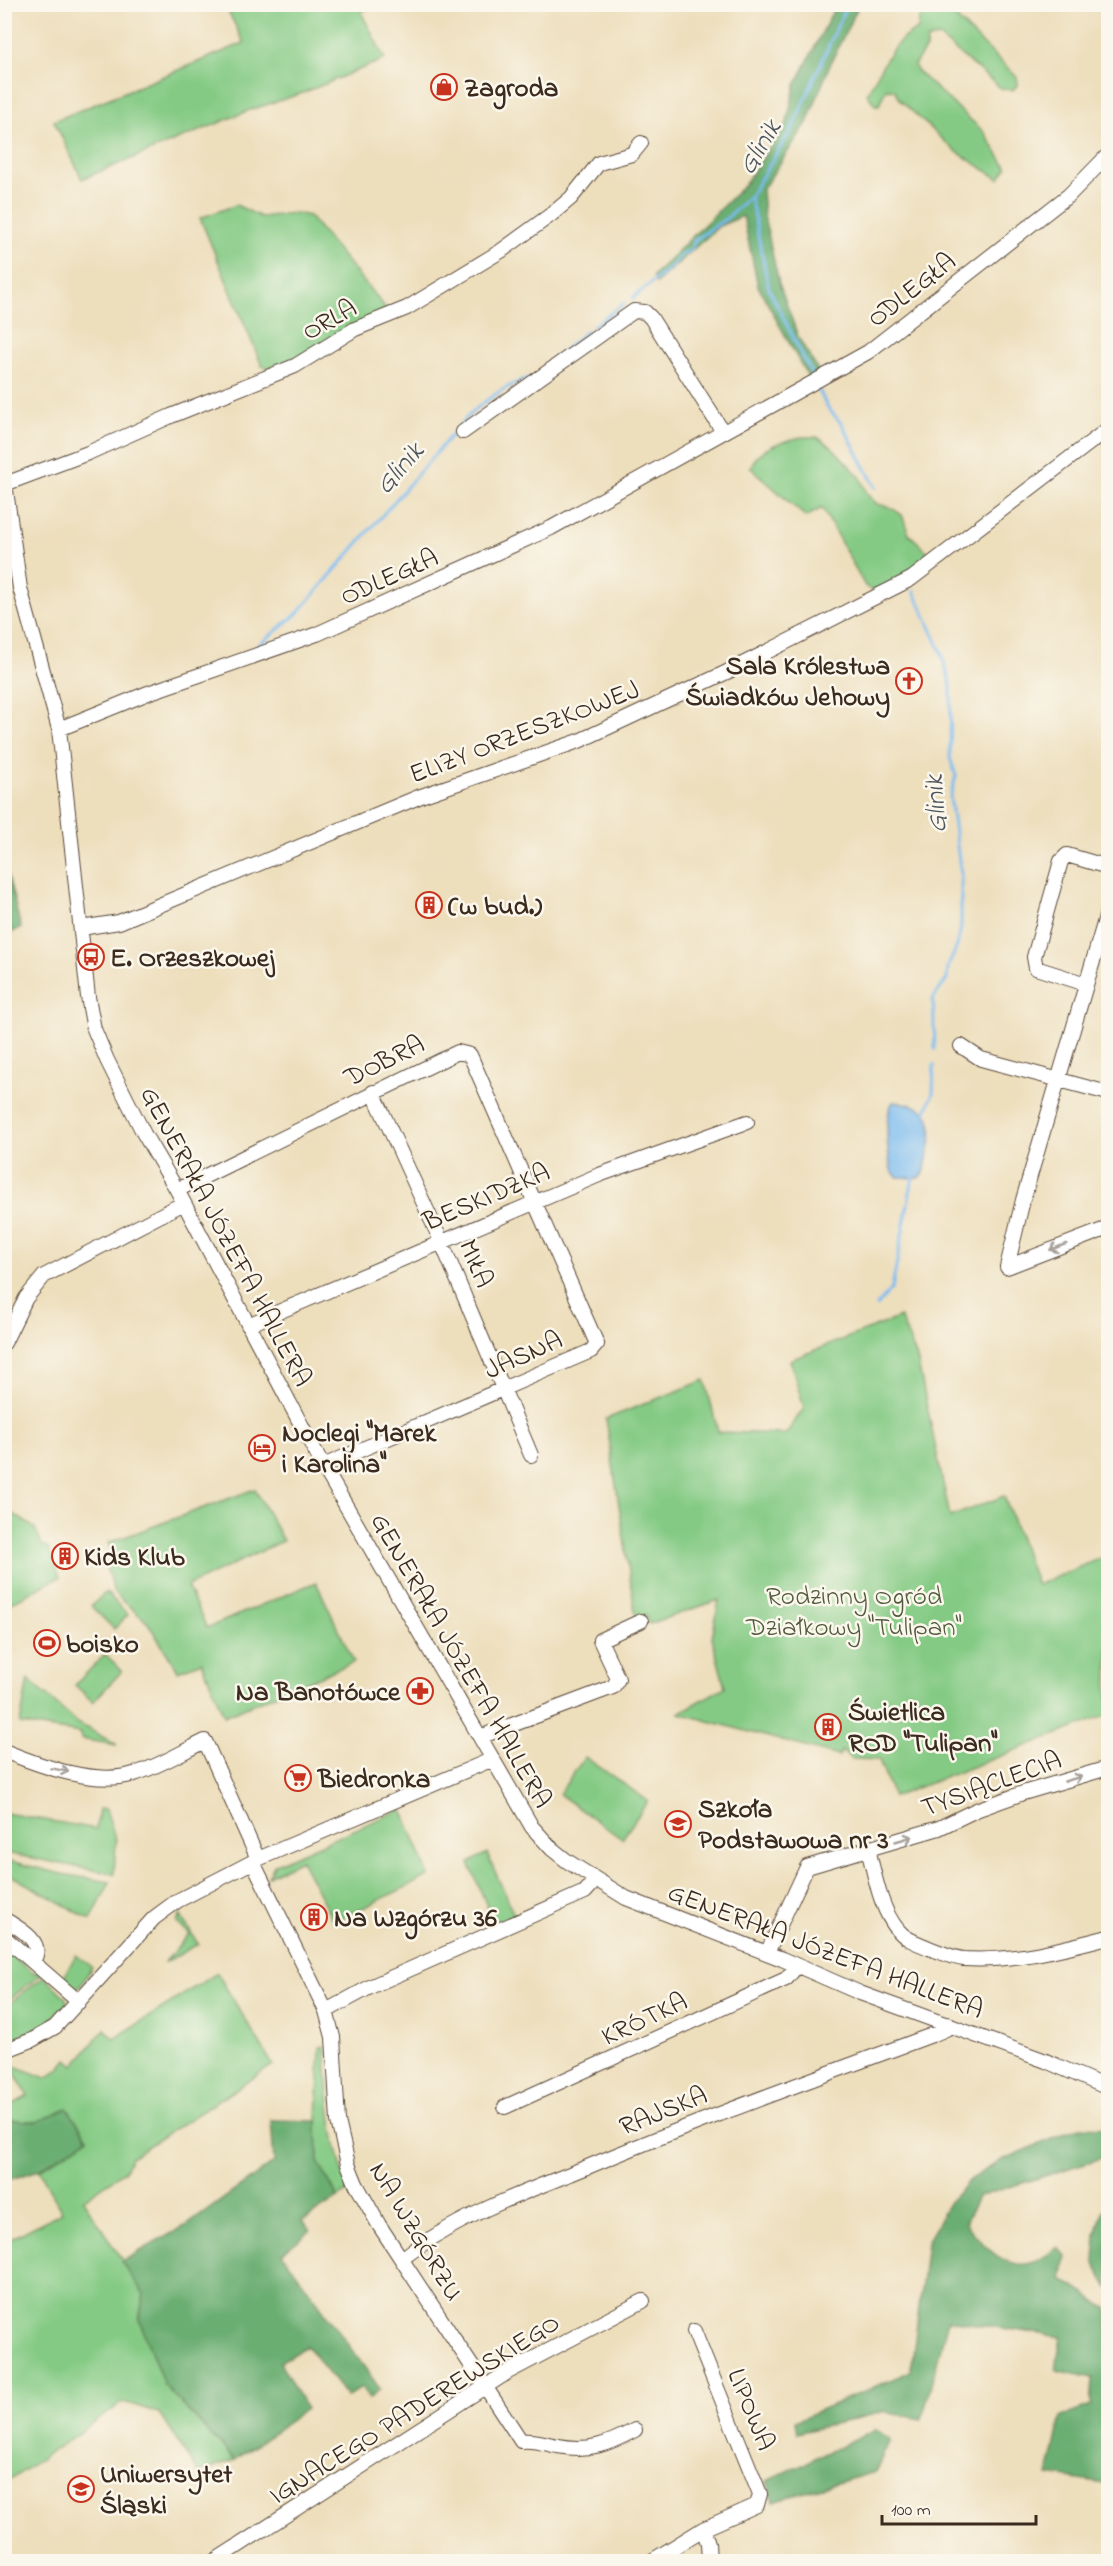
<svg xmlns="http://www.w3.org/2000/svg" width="1113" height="2566" font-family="'Indie Flower',sans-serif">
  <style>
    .green { fill: #84ca84; stroke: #607a51; stroke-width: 1.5 }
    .forest { fill: #6bae72; stroke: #536c48; stroke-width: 1.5 }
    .water { fill: #7bbcf0; stroke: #5b7387; stroke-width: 1.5 }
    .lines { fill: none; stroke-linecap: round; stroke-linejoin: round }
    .stream { stroke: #7bbcf0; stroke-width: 3 }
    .minor-casing { stroke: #564536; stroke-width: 16 }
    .minor { stroke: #fff; stroke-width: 14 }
    .oneway { stroke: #a79f9a }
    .labels { text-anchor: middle; stroke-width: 5; stroke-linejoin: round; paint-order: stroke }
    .poi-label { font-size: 27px; font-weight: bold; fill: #3b2a1e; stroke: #fbf7ec; text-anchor: start }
    .street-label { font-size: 27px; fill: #3b2a1e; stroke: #fbf7ec }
    .park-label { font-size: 27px; fill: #515a3d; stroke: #fbf7ec }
    .water-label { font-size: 28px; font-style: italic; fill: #4e565d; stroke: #fbf7ec }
  </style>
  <rect width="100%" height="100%" fill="#fbf7ec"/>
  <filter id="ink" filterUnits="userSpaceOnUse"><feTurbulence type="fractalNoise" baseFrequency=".0167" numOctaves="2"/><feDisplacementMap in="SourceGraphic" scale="12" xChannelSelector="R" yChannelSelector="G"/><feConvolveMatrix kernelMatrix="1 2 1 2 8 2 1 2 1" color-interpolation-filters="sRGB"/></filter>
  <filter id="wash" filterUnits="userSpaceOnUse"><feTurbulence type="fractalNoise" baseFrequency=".008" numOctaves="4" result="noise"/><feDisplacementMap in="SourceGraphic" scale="24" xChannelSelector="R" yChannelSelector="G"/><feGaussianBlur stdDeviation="1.35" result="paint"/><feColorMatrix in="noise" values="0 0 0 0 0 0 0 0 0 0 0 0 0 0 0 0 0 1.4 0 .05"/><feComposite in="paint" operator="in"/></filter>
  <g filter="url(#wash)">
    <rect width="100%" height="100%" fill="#eddebc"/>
    <path class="green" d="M932,4l15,1 10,14 60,58 1,7 -5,6 -11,-1 -63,-52 -12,2 -1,9 -12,17 4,7 66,60 23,36 -8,11 -45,-29 -55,-51 -4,-9 -9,-1 -7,16h-4l-8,-11c13,-22 25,-56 51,-64l1,-11z
      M225,5h149l-13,7 24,47 -82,34 -53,17 -168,69 -28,-58 190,-78z
      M236,205l25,12 34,-4 14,3 80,96 -115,58 -12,-4 -62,-148z
      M802,437h15l14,9 29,31 8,18 9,9 13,3 12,8 7,19 23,22 -32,24 -28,11 -7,-5 -43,-78 -16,9 -56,-50c11,-21 31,-25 52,-30z
      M900,1317l17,41 33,159 54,-21 33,89 71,-30v160l-215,82 -14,-37 -27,-1 -11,-8 -2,5 -160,-43 46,-26 -13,-49 7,-38 -70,24 -4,-9 -9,3 -30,-199 99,-39 13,52 68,2 18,-26 -14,-48z
      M255,1489l28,52 -96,45 20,42 109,-46 38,80 -130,54 -22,-54 -24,9 -30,-48 -35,-31 -1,-10 -8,-18 12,-5 -8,-16z
      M5,1509l30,19 7,17 6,2 12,30 -55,29z
      M106,1592l22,23 -14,14 -23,-23z
      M105,1654l17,17 -29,31 -18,-17z
      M28,1679l48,43 41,23 -36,-6v-6l-61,-9z
      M585,1757l63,44 -26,38 -63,-45z
      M99,1809h7l10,32 -2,33 -109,-21v-40l91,16z
      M402,1809l27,67 -95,46 -33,-62 -33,16 7,-12z
      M487,1853l28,64 -20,8 -26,-62z
      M5,1860l57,14 48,8 -19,38 -86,-48z
      M180,1915l18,29 -34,19 25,-29 -12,-11z
      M5,1949l28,24 4,-2 4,3 -36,29v-8l2,-2 -2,-4z
      M76,1955l16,12 -16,25 -14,-12z
      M217,1973l56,92 -142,92 -6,13 -42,30 61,94 -5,25 25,66 71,75 -36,13 -40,-60 -35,-11 -114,78 -5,-6v-232l57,-30 -23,-42 49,-33 -21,-28 -30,13 -32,-3v-10l23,-13 -19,-32 37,14 13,-9 8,-10 7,6 31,-36 9,10z
      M44,1976l22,22 1,5 -20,21 -42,19v-36z
      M325,2046c4,48 6,100 25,145l-12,7 -20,-36 -1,-41 3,-74z"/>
    <path class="forest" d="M836,5h23l-28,57 -24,61 -45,67 2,26 15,67 20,56 20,33 -10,7 -51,-93 -15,-70 -24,10 -63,57 -3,-7 92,-92 42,-62 8,-36z
      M5,863l16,65 -16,7h-1z
      M67,2108l21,30 -49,32 -34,11v-62l32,3z
      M271,2120l46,1 1,41 20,36 -35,23 7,10 -28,22 98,136 -11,10 -8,-11 -14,9 -40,-51 -27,16 26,47 -71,51 -71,-75 -25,-66 5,-25 -23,-32 69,-39 84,-61z
      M1080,2127l28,1v28l-130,41 -13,26c17,20 39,50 69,39 8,-3 17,-10 24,-15l8,9 -4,23 46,30v155l-4,20 -56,-9 13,-58 30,-11 2,-28 -37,-8 5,-33 -113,-17 -26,99 -39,-7 -86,21 -2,-12 116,-50 16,-128 21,-40 24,-25 30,-18z
      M1103,2210l5,2v76l-14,-24 2,-29z
      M876,2429l14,11 -15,32 -102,29 -6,-20z"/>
    <path class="water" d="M893,1102c53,2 38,35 31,71l-5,5 -22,-1 -6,-7c-3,-17 -8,-54 2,-68z"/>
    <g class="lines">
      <path class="stream" d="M750,196l19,93 44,88
        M633,298l39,-32 9,-11 10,-5 4,-10 32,-22 23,-22 43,-69 54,-123
        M593,326l32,-23
        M544,367l43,-36
        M817,386l10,21 15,17 34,64
        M914,591l27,60 10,35 -1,72 6,18 -6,21 11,77v53l-4,19 -9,21 -1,12 -14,20 2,50
        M255,648l43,-35 170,-197c19,-17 37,-30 61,-38
        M925,1114l8,-21 1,-28
        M877,1306l15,-18 21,-111"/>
    </g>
  </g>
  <g filter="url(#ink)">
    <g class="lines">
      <defs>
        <path id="minor" d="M641,143l-9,11 -33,9 -28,35 -19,16 -51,37 -94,57 -52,21 -60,37 -124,50 -83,37 -83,31 15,104 39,141 29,268 6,32 13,31 37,74 33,56 146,276 209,361 20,22 15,12 59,37 156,61 78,34 186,68 62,27
          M463,432l171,-121 11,1 6,6 72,114
          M59,729l89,-36 169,-59 234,-106 317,-176 201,-157 39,-40
          M81,928l38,-6 302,-126 158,-55 148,-69 184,-93 197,-150
          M1086,984l-50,-16 -2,-11 27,-96 6,-6 41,12
          M961,1046l20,13 127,34
          M373,1092l68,149 90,214
          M177,1190l281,-138 12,3 127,289 -6,7 -268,115
          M1007,1267l16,-67 85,-290
          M1007,1267l101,-39
          M248,1325l351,-150 148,-53
          M4,1343l22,-45 18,-22 140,-73
          M480,1737l133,-50 5,-8 -18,-39 41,-19
          M4,1751c37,15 91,35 130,23 24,-7 48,-22 71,-33l53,118
          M868,1849c7,26 12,60 30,81 8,10 20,13 31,18 11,4 24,10 35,11 49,3 98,-10 144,-22
          M253,1862l73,149 7,26 5,84 10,43 8,20 23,41 142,216c13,-2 25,3 37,5 32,6 50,-2 77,-16
          M4,1919c15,9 42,23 29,42
          M4,1937l75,65
          M767,1953l40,-86 132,-39 37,-18 47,-17 85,-25
          M326,2011l46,-25 213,-94 10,-11
          M4,2051l28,-11 23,-13 99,-109 23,-17 81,-42 235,-100
          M505,2107l281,-128 11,-13
          M403,2258c53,-41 119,-65 182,-90 114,-48 231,-90 347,-133l14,-6 2,-5
          M703,2529l5,14 1,19
          M213,2562l295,-190 135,-71
          M650,2562l53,-33 54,-24 3,-11 -66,-163"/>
      </defs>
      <use href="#minor" class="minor-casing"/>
      <use href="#minor" class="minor"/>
    </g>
    <defs><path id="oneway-shaft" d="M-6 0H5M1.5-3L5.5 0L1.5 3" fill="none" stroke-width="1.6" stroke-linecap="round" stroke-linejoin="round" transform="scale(1.5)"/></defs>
    <g class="oneway">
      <use href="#oneway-shaft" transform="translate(1058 1247) rotate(159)"/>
      <use href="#oneway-shaft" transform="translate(60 1770) rotate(12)"/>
      <use href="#oneway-shaft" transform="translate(1073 1779) rotate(-16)"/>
      <use href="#oneway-shaft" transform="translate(904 1839) rotate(-16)"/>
    </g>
  </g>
  <defs>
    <symbol id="shop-ring" viewBox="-11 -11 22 22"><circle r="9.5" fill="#fbf7ec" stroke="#c8321e" stroke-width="1.5"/><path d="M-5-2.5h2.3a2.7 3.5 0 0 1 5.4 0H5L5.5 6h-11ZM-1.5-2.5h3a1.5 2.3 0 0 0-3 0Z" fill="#c8321e"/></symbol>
    <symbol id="church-ring" viewBox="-11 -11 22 22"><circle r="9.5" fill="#fbf7ec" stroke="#c8321e" stroke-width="1.5"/><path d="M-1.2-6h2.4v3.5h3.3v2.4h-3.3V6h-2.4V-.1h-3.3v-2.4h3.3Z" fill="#c8321e"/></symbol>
    <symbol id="building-ring" viewBox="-11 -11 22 22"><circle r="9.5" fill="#fbf7ec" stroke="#c8321e" stroke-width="1.5"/><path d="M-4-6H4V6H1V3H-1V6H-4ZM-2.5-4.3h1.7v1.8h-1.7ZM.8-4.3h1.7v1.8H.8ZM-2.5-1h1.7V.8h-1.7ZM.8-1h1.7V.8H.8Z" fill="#c8321e"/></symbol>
    <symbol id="bus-ring" viewBox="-11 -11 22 22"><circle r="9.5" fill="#fbf7ec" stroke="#c8321e" stroke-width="1.5"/><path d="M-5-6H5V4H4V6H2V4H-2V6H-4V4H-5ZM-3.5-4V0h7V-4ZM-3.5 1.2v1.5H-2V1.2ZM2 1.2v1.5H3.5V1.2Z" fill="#c8321e"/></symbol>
    <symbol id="hotel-ring" viewBox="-11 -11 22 22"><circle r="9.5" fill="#fbf7ec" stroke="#c8321e" stroke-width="1.5"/><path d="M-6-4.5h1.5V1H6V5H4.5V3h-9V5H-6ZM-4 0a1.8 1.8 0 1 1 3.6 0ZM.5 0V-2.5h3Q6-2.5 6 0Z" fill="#c8321e"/></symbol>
    <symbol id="stadium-ring" viewBox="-11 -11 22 22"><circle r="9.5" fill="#fbf7ec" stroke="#c8321e" stroke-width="1.5"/><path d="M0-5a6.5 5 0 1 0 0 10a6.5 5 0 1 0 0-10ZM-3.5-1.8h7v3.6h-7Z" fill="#c8321e"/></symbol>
    <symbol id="pharmacy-ring" viewBox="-11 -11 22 22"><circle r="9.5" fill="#fbf7ec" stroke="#c8321e" stroke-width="1.5"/><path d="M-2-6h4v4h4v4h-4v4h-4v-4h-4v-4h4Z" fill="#c8321e"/></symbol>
    <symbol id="supermarket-ring" viewBox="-11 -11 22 22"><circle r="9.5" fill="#fbf7ec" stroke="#c8321e" stroke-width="1.5"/><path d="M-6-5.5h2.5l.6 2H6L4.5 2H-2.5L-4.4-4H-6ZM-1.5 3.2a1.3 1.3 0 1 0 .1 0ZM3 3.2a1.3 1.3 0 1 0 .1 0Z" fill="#c8321e"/></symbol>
    <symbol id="school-ring" viewBox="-11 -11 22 22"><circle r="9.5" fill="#fbf7ec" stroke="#c8321e" stroke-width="1.5"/><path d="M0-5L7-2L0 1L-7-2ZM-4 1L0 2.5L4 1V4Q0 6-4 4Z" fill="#c8321e"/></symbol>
    <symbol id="university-ring" viewBox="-11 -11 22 22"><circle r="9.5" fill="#fbf7ec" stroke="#c8321e" stroke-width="1.5"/><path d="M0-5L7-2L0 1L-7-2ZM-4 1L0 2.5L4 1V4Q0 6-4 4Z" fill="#c8321e"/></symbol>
  </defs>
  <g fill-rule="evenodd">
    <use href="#shop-ring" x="429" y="72" width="30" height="30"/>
    <use href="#church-ring" x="894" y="666" width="30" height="30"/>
    <use href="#building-ring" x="414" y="890" width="30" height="30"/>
    <use href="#bus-ring" x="76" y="942" width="30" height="30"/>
    <use href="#hotel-ring" x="247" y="1433" width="30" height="30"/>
    <use href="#building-ring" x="50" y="1541" width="30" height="30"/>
    <use href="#stadium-ring" x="32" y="1628" width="30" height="30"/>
    <use href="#pharmacy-ring" x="405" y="1676" width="30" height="30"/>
    <use href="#building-ring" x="813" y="1712" width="30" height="30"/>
    <use href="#supermarket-ring" x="283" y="1763" width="30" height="30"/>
    <use href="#school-ring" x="663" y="1809" width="30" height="30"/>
    <use href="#building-ring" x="299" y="1902" width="30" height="30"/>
    <use href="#university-ring" x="66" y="2474" width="30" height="30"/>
  </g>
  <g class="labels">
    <g class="poi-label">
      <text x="464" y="96">Zagroda</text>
      <text x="890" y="674" text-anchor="end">Sala Królestwa<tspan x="890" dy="31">Świadków Jehowy</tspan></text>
      <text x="448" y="914">(w bud.)</text>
      <text x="110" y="966">E. Orzeszkowej</text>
      <text x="282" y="1441">Noclegi "Marek<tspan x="282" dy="31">i Karolina"</tspan></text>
      <text x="84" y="1565">Kids Klub</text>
      <text x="66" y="1652">boisko</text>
      <text x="400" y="1700" text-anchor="end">Na Banotówce</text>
      <text x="848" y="1720">Świetlica<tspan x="848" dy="31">ROD "Tulipan"</tspan></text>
      <text x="318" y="1787">Biedronka</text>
      <text x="698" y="1817">Szkoła<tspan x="698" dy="31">Podstawowa nr 3</tspan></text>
      <text x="334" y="1926">Na Wzgórzu 36</text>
      <text x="100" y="2482">Uniwersytet<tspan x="100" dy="31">Śląski</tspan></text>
    </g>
    <g class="street-label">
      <text transform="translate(911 289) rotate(-38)" y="9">ODLEGŁA</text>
      <text transform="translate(329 319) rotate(-29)" y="9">ORLA</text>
      <text transform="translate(389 576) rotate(-24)" y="9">ODLEGŁA</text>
      <text transform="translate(524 731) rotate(-21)" y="9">ELIZY ORZESZKOWEJ</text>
      <text transform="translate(384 1060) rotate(-26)" y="9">DOBRA</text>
      <text transform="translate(486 1196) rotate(-23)" y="9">BESKIDZKA</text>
      <text transform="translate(227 1236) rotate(62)" y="9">GENERAŁA JÓZEFA HALLERA</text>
      <text transform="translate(477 1263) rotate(67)" y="9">MIŁA</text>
      <text transform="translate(523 1354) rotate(-24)" y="9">JASNA</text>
      <text transform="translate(462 1660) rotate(60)" y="9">GENERAŁA JÓZEFA HALLERA</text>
      <text transform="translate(991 1783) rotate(-20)" y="9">TYSIĄCLECIA</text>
      <text transform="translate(826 1950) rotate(21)" y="9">GENERAŁA JÓZEFA HALLERA</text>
      <text transform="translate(644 2018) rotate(-25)" y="9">KRÓTKA</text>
      <text transform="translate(663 2110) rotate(-22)" y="9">RAJSKA</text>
      <text transform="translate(417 2231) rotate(59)" y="9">NA WZGÓRZU</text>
      <text transform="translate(414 2408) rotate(-32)" y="9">IGNACEGO PADEREWSKIEGO</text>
      <text transform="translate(752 2409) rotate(68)" y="9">LIPOWA</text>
    </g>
    <g class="park-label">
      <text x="854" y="1604">Rodzinny Ogród<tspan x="854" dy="31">Działkowy "Tulipan"</tspan></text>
    </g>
    <g class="water-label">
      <text transform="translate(758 146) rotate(-59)" y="10">Glinik</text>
      <text transform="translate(398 467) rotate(-49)" y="10">Glinik</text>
      <text transform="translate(934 804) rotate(-94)" y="10">Glinik</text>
    </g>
  </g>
  <rect width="1113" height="2566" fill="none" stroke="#fbf7ec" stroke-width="24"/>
  <path d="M882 2515v9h154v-9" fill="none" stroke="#3b2a1e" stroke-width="3"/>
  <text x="891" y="2515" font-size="18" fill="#3b2a1e" stroke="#fbf7ec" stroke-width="4.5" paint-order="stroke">100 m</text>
</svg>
